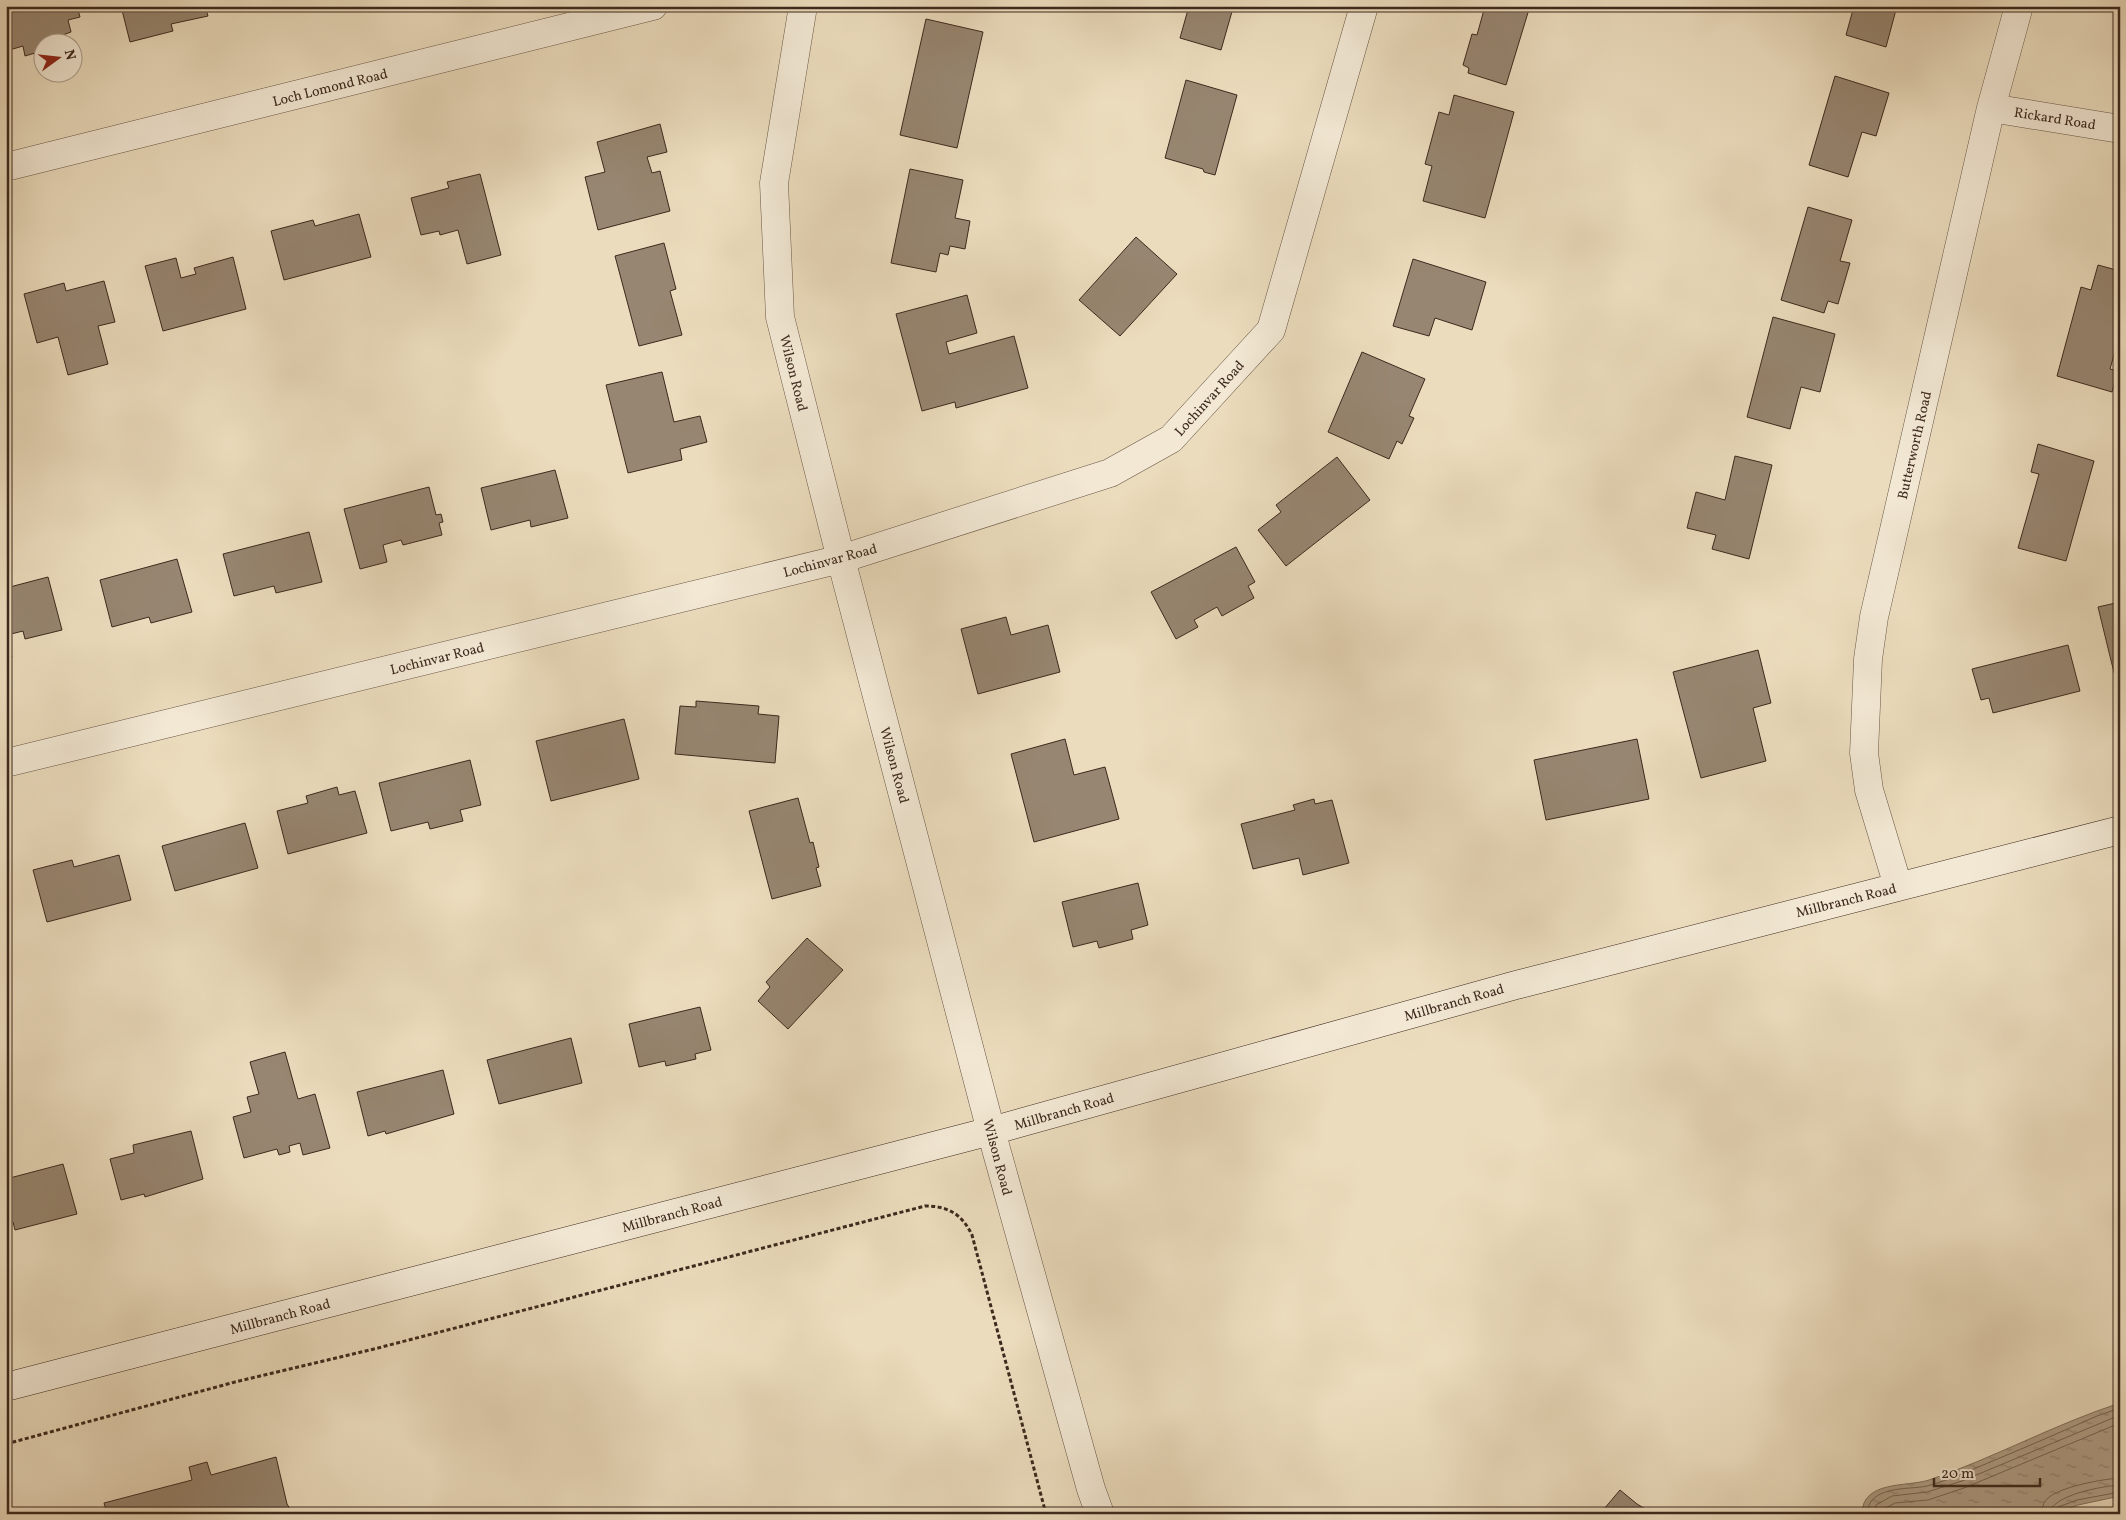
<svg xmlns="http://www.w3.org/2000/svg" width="2126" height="1520" font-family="Vollkorn,serif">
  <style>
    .water { fill: url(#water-ripples); stroke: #82705d }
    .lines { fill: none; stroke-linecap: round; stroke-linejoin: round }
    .shore { stroke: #766452; stroke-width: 1 }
    .building { fill: #978671; stroke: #3d291e }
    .minor-casing { stroke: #685646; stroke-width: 29 }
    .tertiary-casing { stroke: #685646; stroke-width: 29 }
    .secondary-casing { stroke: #3d291e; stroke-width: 29 }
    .path { stroke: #3d291e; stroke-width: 3; stroke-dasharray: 4 2.5; stroke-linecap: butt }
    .minor { stroke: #f2e8d4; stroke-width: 28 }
    .tertiary { stroke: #f2e8d4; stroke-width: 28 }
    .secondary { stroke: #f2e8d4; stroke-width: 28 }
    .labels { text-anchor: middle; stroke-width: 4; stroke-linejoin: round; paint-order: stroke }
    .street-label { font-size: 14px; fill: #3d291e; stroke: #f2e8d4 }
  </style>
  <defs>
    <pattern id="water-ripples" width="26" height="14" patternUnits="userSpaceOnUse" patternTransform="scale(1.25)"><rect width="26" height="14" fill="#b09f87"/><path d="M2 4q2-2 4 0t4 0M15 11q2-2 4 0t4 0" fill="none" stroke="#90826e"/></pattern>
  </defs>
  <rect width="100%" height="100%" fill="#ebdcbd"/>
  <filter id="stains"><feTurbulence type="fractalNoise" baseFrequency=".004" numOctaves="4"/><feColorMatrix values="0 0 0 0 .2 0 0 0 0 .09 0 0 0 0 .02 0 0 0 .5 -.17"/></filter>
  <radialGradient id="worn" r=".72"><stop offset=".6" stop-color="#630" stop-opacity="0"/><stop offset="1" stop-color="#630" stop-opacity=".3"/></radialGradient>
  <path class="water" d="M2120,1403v93l-42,9 -23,9h-193c0,-34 46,-27 67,-34 65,-22 126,-56 191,-77z"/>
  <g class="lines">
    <path class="shore" d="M1867,1514c1,-29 41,-24 60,-28 23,-6 46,-17 68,-26 34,-14 68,-29 102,-44l23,-8
      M1874,1514l2,-9 16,-9 35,-4 35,-11 158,-66
      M1881,1514l1,-4 13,-7 33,-3 36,-12 156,-65
      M2042,1514c0,-6 1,-11 5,-15 11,-12 56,-20 73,-21
      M2049,1514c2,-19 54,-28 71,-29
      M2056,1514l2,-7 19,-7 43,-8"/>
  </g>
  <path class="building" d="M20,6h57l3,11 -12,3 3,12 -11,4 2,6h-20v9l-17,5 -2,-10 -17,5v-41z
    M121,6h84l3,10 -37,8 2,7 -43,11z
    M1189,6h51l-1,4 -6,-2 -12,42 -41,-12z
    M1485,6h45l-24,79 -38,-12 1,-5 -6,-3 9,-31 5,1z
    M1854,6h43l-11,41 -40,-12z
    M926,19l57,13 -26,116 -57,-13z
    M1835,76l54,17 -13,43 -14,-4 -14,45 -39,-12z
    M1186,80l51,15 -22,80 -11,-3 -1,-3 -38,-11z
    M1454,95l60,17 -29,106 -62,-17 9,-35 -7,-2 14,-52 10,3z
    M660,124l7,28 -20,5 5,16 8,-2 10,40 -72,19 -13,-53 20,-5 -8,-30z
    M910,169l53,11 -8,38 15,3 -5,28 -15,-3 -2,9 -8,-2 -4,19 -45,-9z
    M480,174l21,81 -34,9 -9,-34 -18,5 -1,-4 -18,4 -10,-37 38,-10 -2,-6z
    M1808,207l44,13 -12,41 10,2 -12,41 -10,-3 -4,12 -43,-13z
    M359,214l12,43 -87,23 -13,-49 42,-11 2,6z
    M1136,237l41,37 -57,62 -41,-36z
    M664,243l12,46 -6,2 12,44 -43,11 -24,-90z
    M233,257l13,52 -83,22 -18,-65 31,-8 5,20 15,-4 -2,-6z
    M1413,259l73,23 -14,48 -37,-12 -6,18 -36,-10z
    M2098,265l22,6v63l-10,35 8,2 -6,21 -55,-16 24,-89 10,3z
    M104,281l11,41 -17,4 10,38 -40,11 -10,-38 -21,6 -13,-49 40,-11 2,8z
    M967,295l10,38 -31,9 3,12 65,-18 14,52 -72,20 -1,-6 -33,9 -26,-97z
    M1773,317l62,17 -15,58 -19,-5 -11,42 -43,-12z
    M1362,352l63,27 -16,37 5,2 -12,26 -5,-3 -8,18 -61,-27z
    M662,372l12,50 26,-6 7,26 -27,7 2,11 -54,13 -22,-88z
    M2038,444l56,17 -28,100 -48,-13 21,-74 -8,-2z
    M1735,456l37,9 -23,94 -37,-10 4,-14 -29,-7 9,-36 29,8z
    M1337,457l33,43 -84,66 -28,-36 23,-18 -5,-7z
    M555,470l13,48 -37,9 -1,-7 -39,10 -10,-42z
    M429,487l7,28 5,-1 2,8 -4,1 3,12 -39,10 -2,-5 -18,5 4,17 -27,7 -16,-60z
    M309,532l13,50 -46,11 -2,-7 -40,10 -11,-42z
    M1236,547l19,35 -7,4 6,12 -32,18 -5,-9 -23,13 4,7 -22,12 -25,-47z
    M177,559l15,53 -41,11 -2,-6 -37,10 -12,-47z
    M48,577l14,53 -37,9 -2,-8 -16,4 5,22 -6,2v-71z
    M2120,602v87h-2l-20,-82z
    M1006,617l5,18 37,-10 12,47 -82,22 -17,-65z
    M2068,645l12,46 -87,22 -4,-15 -8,2 -9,-31z
    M1758,650l13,53 -18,5 13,53 -65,17 -28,-106z
    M696,701l63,5 -1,8 21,2 -4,47 -100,-9 5,-48 16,1z
    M624,719l15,60 -88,22 -15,-60z
    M1065,739l9,36 31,-8 14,52 -85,23 -23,-88z
    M1637,739l12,60 -103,21 -12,-60z
    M470,760l11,45 -21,5 3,11 -33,8 -2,-7 -37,9 -12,-48z
    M337,787l2,8 16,-4 12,42 -79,21 -11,-43 31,-8 -2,-7z
    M798,798l12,45 3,-1 6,25 -3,1 5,18 -49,13 -23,-88z
    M1314,799l1,5 17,-4 17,63 -46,12 -4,-17 -46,11 -12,-45 54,-14 -2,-5z
    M245,823l13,45 -83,23 -13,-45z
    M119,855l12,45 -84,22 -14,-52 39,-10 2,7z
    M1138,883l10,42 -17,5 2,9 -34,9 -2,-7 -24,6 -11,-45z
    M6,938l5,16 -5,2z
    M807,938l36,32 -55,59 -30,-28 12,-14 -4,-5z
    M700,1007l11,43 -16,4 1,5 -30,7 -1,-5 -26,6 -10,-43z
    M571,1038l11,45 -83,21 -12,-44z
    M285,1052l13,47 17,-5 15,54 -27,7 -3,-12 -11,3 1,6 -11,3 -2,-6 -33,9 -11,-41 18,-5 -4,-15 12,-3 -9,-32z
    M443,1070l11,44 -68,20 -1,-3 -17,5 -11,-44z
    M191,1131l12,48 -58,18 -1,-3 -23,6 -11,-41 24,-6 -1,-8z
    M63,1164l14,50 -62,16 -2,-8 -7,2v-45z
    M276,1457l11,47 3,5 -18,5h-165l-3,-11 88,-23 -3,-13 18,-5 4,13z
    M1620,1490l17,14 17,10h-51l3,-3 -2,-2z"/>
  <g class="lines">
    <defs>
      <path id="minor" d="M803,6l-29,177 6,134 61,242 150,572
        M1991,108l129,21
        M6,167l647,-161
        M6,763l835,-204 269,-86 61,-34 100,-109 93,-324
        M1898,886l-29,-96 -5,-37 4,-94 6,-42 117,-509 28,-102"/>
      <path id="tertiary" d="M991,1131l100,358 9,25"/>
      <path id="secondary" d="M6,1387l985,-256 525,-146 604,-155"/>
    </defs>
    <use href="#minor" class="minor-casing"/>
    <use href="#tertiary" class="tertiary-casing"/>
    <use href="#secondary" class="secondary-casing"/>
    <path class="path" d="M6,1444l229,-62 143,-34 547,-142c23,0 37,8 47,29l74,279"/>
    <use href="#minor" class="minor"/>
    <use href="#tertiary" class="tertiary"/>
    <use href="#secondary" class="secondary"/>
  </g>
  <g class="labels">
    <g class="street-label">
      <text transform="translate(330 87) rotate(-14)" y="5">Loch Lomond Road</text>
      <text transform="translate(2055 118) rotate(9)" y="5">Rickard Road</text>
      <text transform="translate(794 373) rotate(76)" y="5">Wilson Road</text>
      <text transform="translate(1209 398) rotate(-48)" y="5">Lochinvar Road</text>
      <text transform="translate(1914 445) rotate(-77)" y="5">Butterworth Road</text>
      <text transform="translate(830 560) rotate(-15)" y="5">Lochinvar Road</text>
      <text transform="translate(437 658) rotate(-14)" y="5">Lochinvar Road</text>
      <text transform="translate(895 765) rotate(75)" y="5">Wilson Road</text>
      <text transform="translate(1846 900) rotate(-14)" y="5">Millbranch Road</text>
      <text transform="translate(1454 1002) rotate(-16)" y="5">Millbranch Road</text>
      <text transform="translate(1064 1111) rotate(-16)" y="5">Millbranch Road</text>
      <text transform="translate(998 1157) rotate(75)" y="5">Wilson Road</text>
      <text transform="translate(672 1214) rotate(-15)" y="5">Millbranch Road</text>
      <text transform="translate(280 1316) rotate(-15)" y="5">Millbranch Road</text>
    </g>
  </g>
  <rect width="2126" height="1520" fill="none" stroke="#ebdcbd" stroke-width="25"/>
  <rect x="8" y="8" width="2111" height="1505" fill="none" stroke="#3d291e" stroke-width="2.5"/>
  <rect x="12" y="12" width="2101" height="1495" fill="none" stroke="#3d291e"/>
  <g transform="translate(58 58) rotate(75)"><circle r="24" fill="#f2e8d4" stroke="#aa9c8b"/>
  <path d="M0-4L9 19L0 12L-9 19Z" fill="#8f2418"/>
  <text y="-8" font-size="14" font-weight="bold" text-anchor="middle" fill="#3d291e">N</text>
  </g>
  <path d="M1934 1478v8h106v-8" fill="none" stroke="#3d291e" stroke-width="2.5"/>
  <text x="1941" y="1478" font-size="15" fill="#3d291e" stroke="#f2e8d4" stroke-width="4" paint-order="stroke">20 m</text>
  <rect width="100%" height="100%" filter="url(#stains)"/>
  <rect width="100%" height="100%" fill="url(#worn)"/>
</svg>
